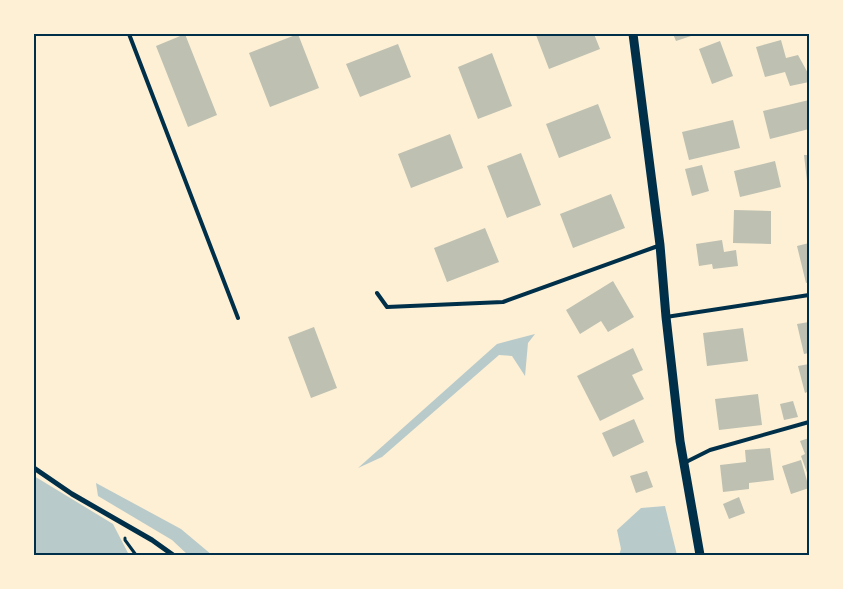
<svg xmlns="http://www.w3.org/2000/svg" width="843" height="589" font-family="'Asap Condensed',sans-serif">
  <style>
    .green { fill: #b9caca }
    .building { fill: #bec0b2 }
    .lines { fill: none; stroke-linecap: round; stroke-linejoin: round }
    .path { stroke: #003049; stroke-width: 3 }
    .service { stroke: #003049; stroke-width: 4 }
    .minor { stroke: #003049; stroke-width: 5 }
    .tertiary { stroke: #003049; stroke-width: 9 }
    .neatline { fill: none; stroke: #003049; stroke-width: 2 }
  </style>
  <rect width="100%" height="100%" fill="#fdf0d5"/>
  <path class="green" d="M535,334l-7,9 -3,33 -13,-20 -13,-1 -117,102 -24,11 139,-124z
    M34,476l79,48 16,31h-95z
    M96,483l85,46 31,26h-24l-16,-15 -74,-44z
    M665,506l12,49h-58l2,-6 -4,-19 24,-22z"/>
  <path class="building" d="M185,34l32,81 -29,12 -32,-81z
    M298,34l21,54 -49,19 -21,-54z
    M539,34h55l6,15 -51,20 -13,-34z
    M673,34h24l-21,7z
    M781,40l5,18 12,-3 11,20v7l-19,4 -5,-14 -20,5 -9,-30z
    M720,41l13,35 -21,8 -13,-35z
    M398,44l13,33 -51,20 -14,-33z
    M492,53l20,53 -34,13 -20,-52z
    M809,100v29l-39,10 -7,-28z
    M598,104l13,34 -52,20 -13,-34z
    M733,120l7,28 -51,12 -7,-28z
    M450,134l13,34 -52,20 -13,-34z
    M521,153l20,52 -34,13 -20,-52z
    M804,155h5v26h-2z
    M775,161l6,26 -41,10 -6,-26z
    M702,165l7,26 -17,5 -7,-27z
    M611,194l14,34 -52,20 -13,-34z
    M734,210l37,1v33l-38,-1z
    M485,228l14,34 -52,20 -13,-34z
    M722,240l2,12 12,-2 2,16 -25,3 -1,-5 -13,2 -3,-22z
    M809,243v39l-3,1 -9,-37z
    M613,281l21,36 -26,15 -7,-11 -21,13 -14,-24z
    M809,322v31l-5,1 -7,-30z
    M314,327l23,61 -26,10 -23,-61z
    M743,328l5,33 -41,5 -4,-33z
    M633,348l10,22 -11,5 12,24 -44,22 -23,-45z
    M809,364v27l-4,2 -7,-27z
    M758,394l4,31 -43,5 -4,-31z
    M793,401l5,16 -14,3 -4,-16z
    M634,419l10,23 -31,15 -11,-24z
    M809,438v40l-8,-22 4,-2 -5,-13z
    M770,448l4,32 -25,3v6l-26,3 -3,-27 26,-3 -1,-12z
    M801,460l8,28 -18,6 -9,-28z
    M647,471l6,16 -17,6 -6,-17z
    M739,497l6,16 -16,6 -6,-15z"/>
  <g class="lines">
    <path class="path" d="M125,538v2l11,15"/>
    <path class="service" d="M129,34l109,284
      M377,293l10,14 116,-5 155,-56
      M666,317l143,-22
      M684,463l26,-13 99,-28"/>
    <path class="minor" d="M34,468l38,26 80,46 21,15"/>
    <path class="tertiary" d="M633,34l27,211 6,72 14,124 20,114"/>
  </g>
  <rect width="843" height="589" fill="none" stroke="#fdf0d5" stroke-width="70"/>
  <rect x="35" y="35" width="773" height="519" class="neatline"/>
</svg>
